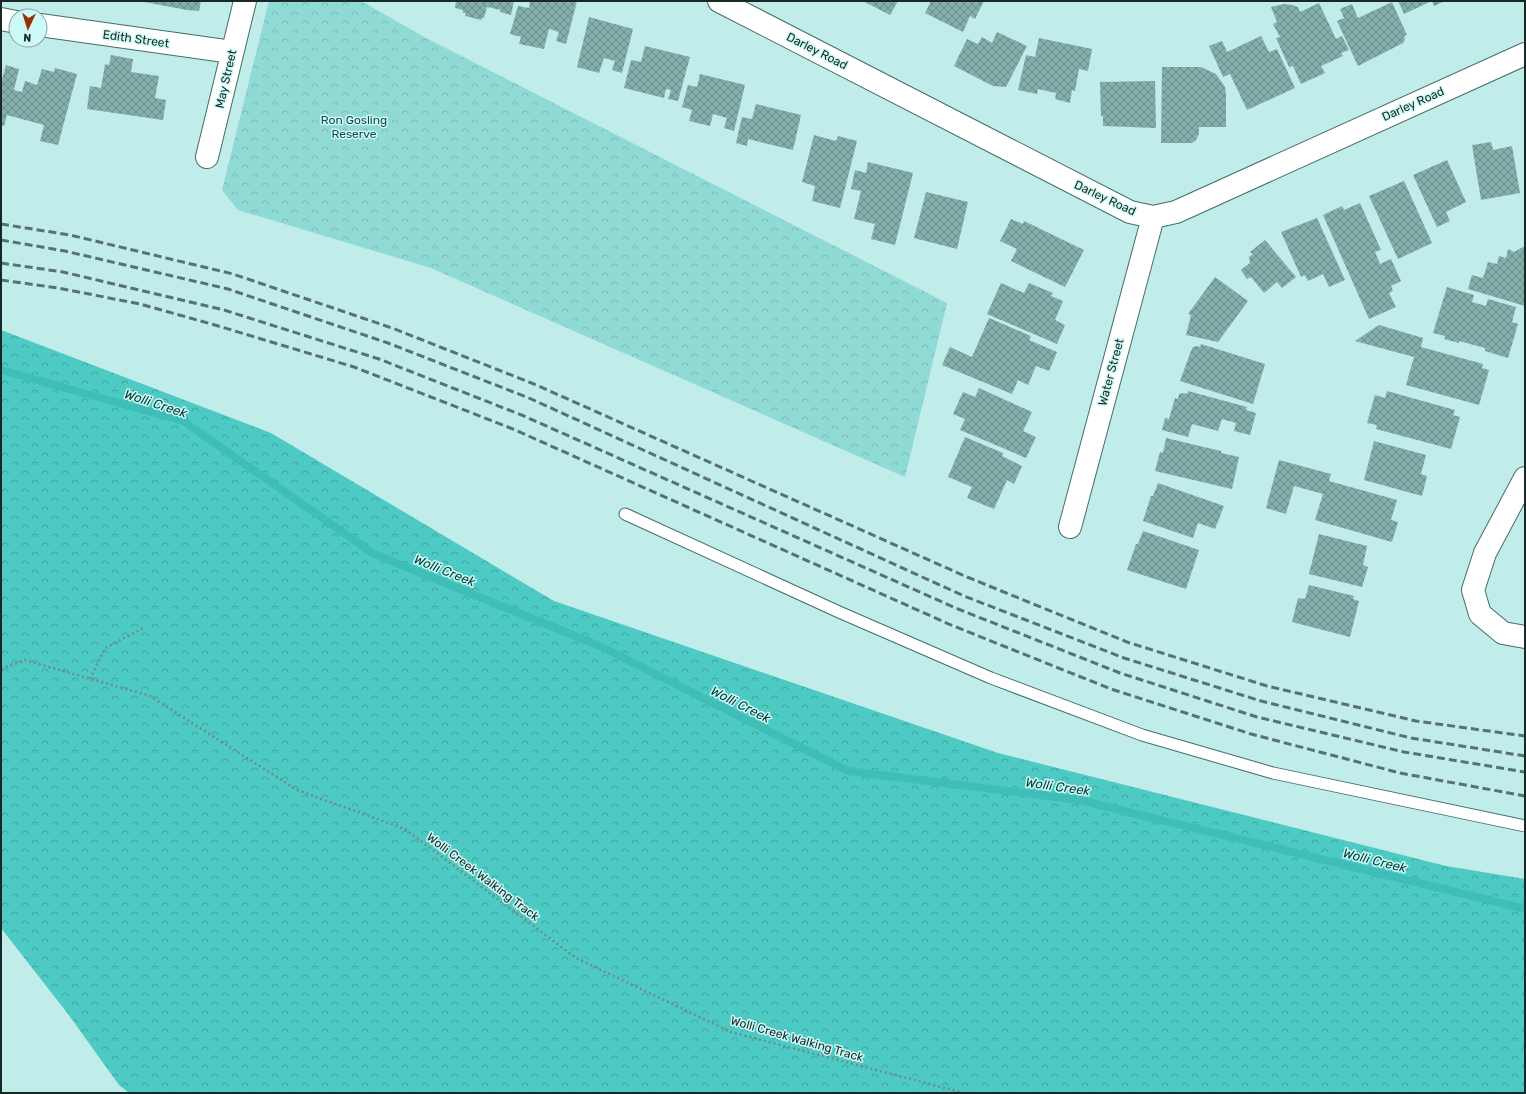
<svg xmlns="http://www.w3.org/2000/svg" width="1526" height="1094" font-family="Rubik,sans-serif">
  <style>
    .forest { fill: url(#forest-crowns) }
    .park { fill: url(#park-crowns) }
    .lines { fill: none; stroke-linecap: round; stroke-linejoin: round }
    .stream { stroke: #3fbeb8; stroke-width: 8 }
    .building { fill: url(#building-cross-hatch) }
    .service-casing { stroke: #446d6b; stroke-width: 13 }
    .minor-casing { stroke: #446d6b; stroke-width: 24 }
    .path { stroke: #6d8c8a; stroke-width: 2.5; stroke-dasharray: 2 3; stroke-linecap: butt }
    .service { stroke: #fff; stroke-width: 11 }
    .minor { stroke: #fff; stroke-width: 22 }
    .rail { stroke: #577371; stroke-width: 3; stroke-dasharray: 8 4; stroke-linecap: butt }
    .labels { text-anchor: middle; stroke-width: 3; stroke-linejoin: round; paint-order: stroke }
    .street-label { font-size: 12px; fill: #172827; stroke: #cdfaf6 }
    .park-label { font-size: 12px; fill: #164c4a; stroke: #cdfaf6 }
    .water-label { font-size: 13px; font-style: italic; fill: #04403d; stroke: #cdfaf6 }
  </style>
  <defs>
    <pattern id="forest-crowns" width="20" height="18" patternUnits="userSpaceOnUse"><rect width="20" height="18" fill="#4ecac4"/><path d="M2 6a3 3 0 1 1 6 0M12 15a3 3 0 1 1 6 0" fill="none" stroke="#40a49f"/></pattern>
    <pattern id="park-crowns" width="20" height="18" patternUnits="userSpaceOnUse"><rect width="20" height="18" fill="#8fdad5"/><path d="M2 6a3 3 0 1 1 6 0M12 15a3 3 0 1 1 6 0" fill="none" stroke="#7bbbb7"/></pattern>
    <pattern id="building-cross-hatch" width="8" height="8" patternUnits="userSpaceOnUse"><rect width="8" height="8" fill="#84aeab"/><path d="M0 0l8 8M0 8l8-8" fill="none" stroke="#6b8e8b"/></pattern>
  </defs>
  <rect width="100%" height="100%" fill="#c0ece9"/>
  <path class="forest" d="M1,330l270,103 283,168 444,152 448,113 79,13v214h-1396l-10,-8 -51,-71 -67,-86z"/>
  <path class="park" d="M269,1h92l65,37 521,265 -42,174 -474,-209 -193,-58 -16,-20z"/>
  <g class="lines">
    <path class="stream" d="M1,370l182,51 191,133 228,93 246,124 231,29 446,109"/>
  </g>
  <path class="building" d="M139,1h62l-2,10 -12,-1z
    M456,1h58l-3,14 -11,-3 1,-2 -14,-3 -3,11h-2l-1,2 -16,-4 1,-3h-3v-3l-8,-2z
    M530,1h47l-11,43 -10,-3 3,-9 -10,-3 -5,20 -25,-5 2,-7 -11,-3 8,-28 11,2z
    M863,1h35l-8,14z
    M931,1h53l-9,18 -5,-3 -7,16 -38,-19z
    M1398,1h47l-11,5 -2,-5 -28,13z
    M1392,2l15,33 -3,1 1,4 -2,3 -45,23 -21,-45 7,-3 -4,-9 12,-5 6,14z
    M1319,3l17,36 6,-3 7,14 -8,3 2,3 -22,10 4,7 -24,11 -8,-18 -4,1 -13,-29 4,-1 -7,-13 4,-2 -6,-15 13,-3 8,1 6,2 2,5z
    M589,17l44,12 -11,44 -10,-3 3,-9 -11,-3 -5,15 -22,-6z
    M997,32l30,14 -21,41 -13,-1 -39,-20 13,-27 11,5 4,-7 10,6z
    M1261,36l8,16 8,-3 18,39 -48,22 -17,-36 -7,3 -14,-31 13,-5 5,11z
    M1039,38l53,11 -4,22 -9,-2 -4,22 -3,-1 -2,13 -15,-4 1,-6 -18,-4 -1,5 -19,-4 8,-35 9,2z
    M645,46l45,11 -12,44 -10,-2 3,-9 -5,-1 -2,9 -40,-10 7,-28 10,2z
    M111,55l22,4 -2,13 28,4 -4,22 11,2 -3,20 -76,-11 3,-23 11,2 4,-24 4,1z
    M6,65l13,4 -5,21 8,2 3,-11 12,4 5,-16 12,3 1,-4 22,6 -19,71 -18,-4 4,-16 -37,-10 -3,11 -3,-1v-42z
    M1162,67h39l15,7 9,13 1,7v33h-27v7l-3,6 -4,3h-31z
    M700,74l45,11 -11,46 -10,-3 3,-10 -14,-4 -3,12 -21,-5 3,-11 -10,-3 6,-22 9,2z
    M1155,81l1,47 -53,-2v-10h-2l-1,-34z
    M756,104l45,11 -8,35 -45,-11 -1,7 -11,-3 6,-26 10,2z
    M814,135l22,6 2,-5 19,5 -17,67 -28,-7 3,-15 -13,-4z
    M1491,142l2,8 19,-4 8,47 -39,7 -9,-55z
    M1447,160l19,42 -20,10 4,9 -13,6 -24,-52z
    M868,162l45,11 -18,72 -24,-6 4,-15 -21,-5 7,-28 -10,-2 4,-19 11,3z
    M1404,181l28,62 -34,16 -29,-63z
    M926,192l42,10 -11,47 -43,-11z
    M1360,203l21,47 -6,2 5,12 11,-5 10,22 -10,5 2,5 -4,2 7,14 -27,12 -46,-104 19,-9 2,4z
    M1317,218l28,62 -16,7 -6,-13 -15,7 -3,-6 -4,2 -20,-45z
    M1011,219l12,5 1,-3 60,29 -19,37 -54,-26 6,-12 -17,-8z
    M1265,240l31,37 -14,11 -5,-6 -13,11 -13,-16 -4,2 -6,-9 9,-7 -1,-6 4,-3 -3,-2z
    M1525,246v60l-57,-17 4,-14 11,3 5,-16 9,2 2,-8 7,2 2,-9 6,3z
    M1215,277l33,24 -30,41 -32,-7 5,-20 -3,-1z
    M1001,283l23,10 5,-10 24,10 -2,3 12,5 -8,19 10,5 -8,19 -70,-30z
    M1447,287l27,8 -2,7 14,4 2,-7 28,8 -4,15 6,2 -10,34 -23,-7v-3l-26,-7v2l-15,-4 1,-3 -12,-3z
    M989,318l42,18 -2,4 28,12 -8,19 -13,-5 -8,19 -10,-5 -6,14 -70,-29 8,-18 22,10z
    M1379,325l44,13 -2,9 62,17 -1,4 7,2 -10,35 -73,-20 8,-28 -59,-16z
    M1201,344l64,20 -12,40 -73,-23 11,-30 2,-4 4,-1 3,1z
    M979,388l53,24 -9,19 13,6 -10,21 -66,-28 5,-11 -12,-5 10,-22 12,5z
    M1188,391l59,16 -1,3 10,3 -6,22 -16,-4 2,-8 -14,-4 -4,12 -26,-7 -4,13 -26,-7 3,-12 4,1 6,-21 3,1 1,-5 4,-1 4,1z
    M1387,391l68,19 -2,5 7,2 -9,32 -75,-20 1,-4 -10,-2 8,-28 10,3z
    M965,437l38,16 -1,3 20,10 -8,18 -7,-4 -13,29 -27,-11 5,-11 -24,-10z
    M1166,438l55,13v2l18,4 -7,32 -77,-18 5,-19 3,1z
    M1374,441l52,14 -5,19 6,2 -5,20 -58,-16z
    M1279,460l52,14 -2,7 68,19 -6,20 7,2 -6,20 -77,-22 8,-26 -29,-8 -8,28 -20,-6z
    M1158,483l66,23 -9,23 -17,-6 -5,15 -50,-17 8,-25h2z
    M1143,531l56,19 -13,39 -59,-19 9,-26h2z
    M1319,534l48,12 -4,19 5,2 -6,20 -53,-13z
    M1309,585l45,11 -1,3 6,2 -9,36 -58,-15 6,-24 7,1z"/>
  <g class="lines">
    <defs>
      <path id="service" d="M625,514l214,98 152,66 151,57 131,38 252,53"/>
      <path id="minor" d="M719,1l411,211 23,5 23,-5 349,-158
        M1,19l15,3
        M40,25l192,27
        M207,157l38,-156
        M1525,478l-40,75 -12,37 7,24 23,19 22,4
        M1070,527l83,-310"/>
    </defs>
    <use href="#service" class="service-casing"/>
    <use href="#minor" class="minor-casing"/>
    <path class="path" d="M1,669l24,-9 125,36 147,94 108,39 171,129 155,74 233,61
      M90,679l15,-31 40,-21"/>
    <use href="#service" class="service"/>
    <use href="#minor" class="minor"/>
    <path class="rail" d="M1,224l69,11 163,39 159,54 142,56 433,193 160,65 140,44 149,35 109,15
      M1,240l64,11 163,38 160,54 141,55 435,198 160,62 137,43 150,37 114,18
      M1,263l62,9 161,38 155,49 145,57 434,193 162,64 137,44 147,35 121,20
      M1,280l57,8 82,16 75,21 139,42 159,62 438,196 160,64 140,45 149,39 125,23"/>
  </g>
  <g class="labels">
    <g class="street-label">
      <text transform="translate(136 39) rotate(8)" y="4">Edith Street</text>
      <text transform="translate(817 51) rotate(27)" y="4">Darley Road</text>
      <text transform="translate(226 79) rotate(-77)" y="4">May Street</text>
      <text transform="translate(1413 104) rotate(-24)" y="4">Darley Road</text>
      <text transform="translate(1105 198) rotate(25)" y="4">Darley Road</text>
      <text transform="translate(1111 372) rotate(-75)" y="4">Water Street</text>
      <text transform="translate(483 877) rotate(37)" y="4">Wolli Creek Walking Track</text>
      <text transform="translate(797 1039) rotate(16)" y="4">Wolli Creek Walking Track</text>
    </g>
    <g class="park-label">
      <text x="354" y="124">Ron Gosling<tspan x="354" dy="14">Reserve</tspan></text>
    </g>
    <g class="water-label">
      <text transform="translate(156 403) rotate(18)" y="5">Wolli Creek</text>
      <text transform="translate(445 570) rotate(22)" y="5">Wolli Creek</text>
      <text transform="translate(741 704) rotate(27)" y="5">Wolli Creek</text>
      <text transform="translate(1058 786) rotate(8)" y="5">Wolli Creek</text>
      <text transform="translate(1375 860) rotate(14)" y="5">Wolli Creek</text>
    </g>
  </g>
  <rect width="1526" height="1094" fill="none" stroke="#172827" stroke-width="4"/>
  <g transform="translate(28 28) rotate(184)"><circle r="19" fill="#cdfaf6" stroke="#84a6a3"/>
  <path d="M0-3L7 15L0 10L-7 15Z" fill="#963200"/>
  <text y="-6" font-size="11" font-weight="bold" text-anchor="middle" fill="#172827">N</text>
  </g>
</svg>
